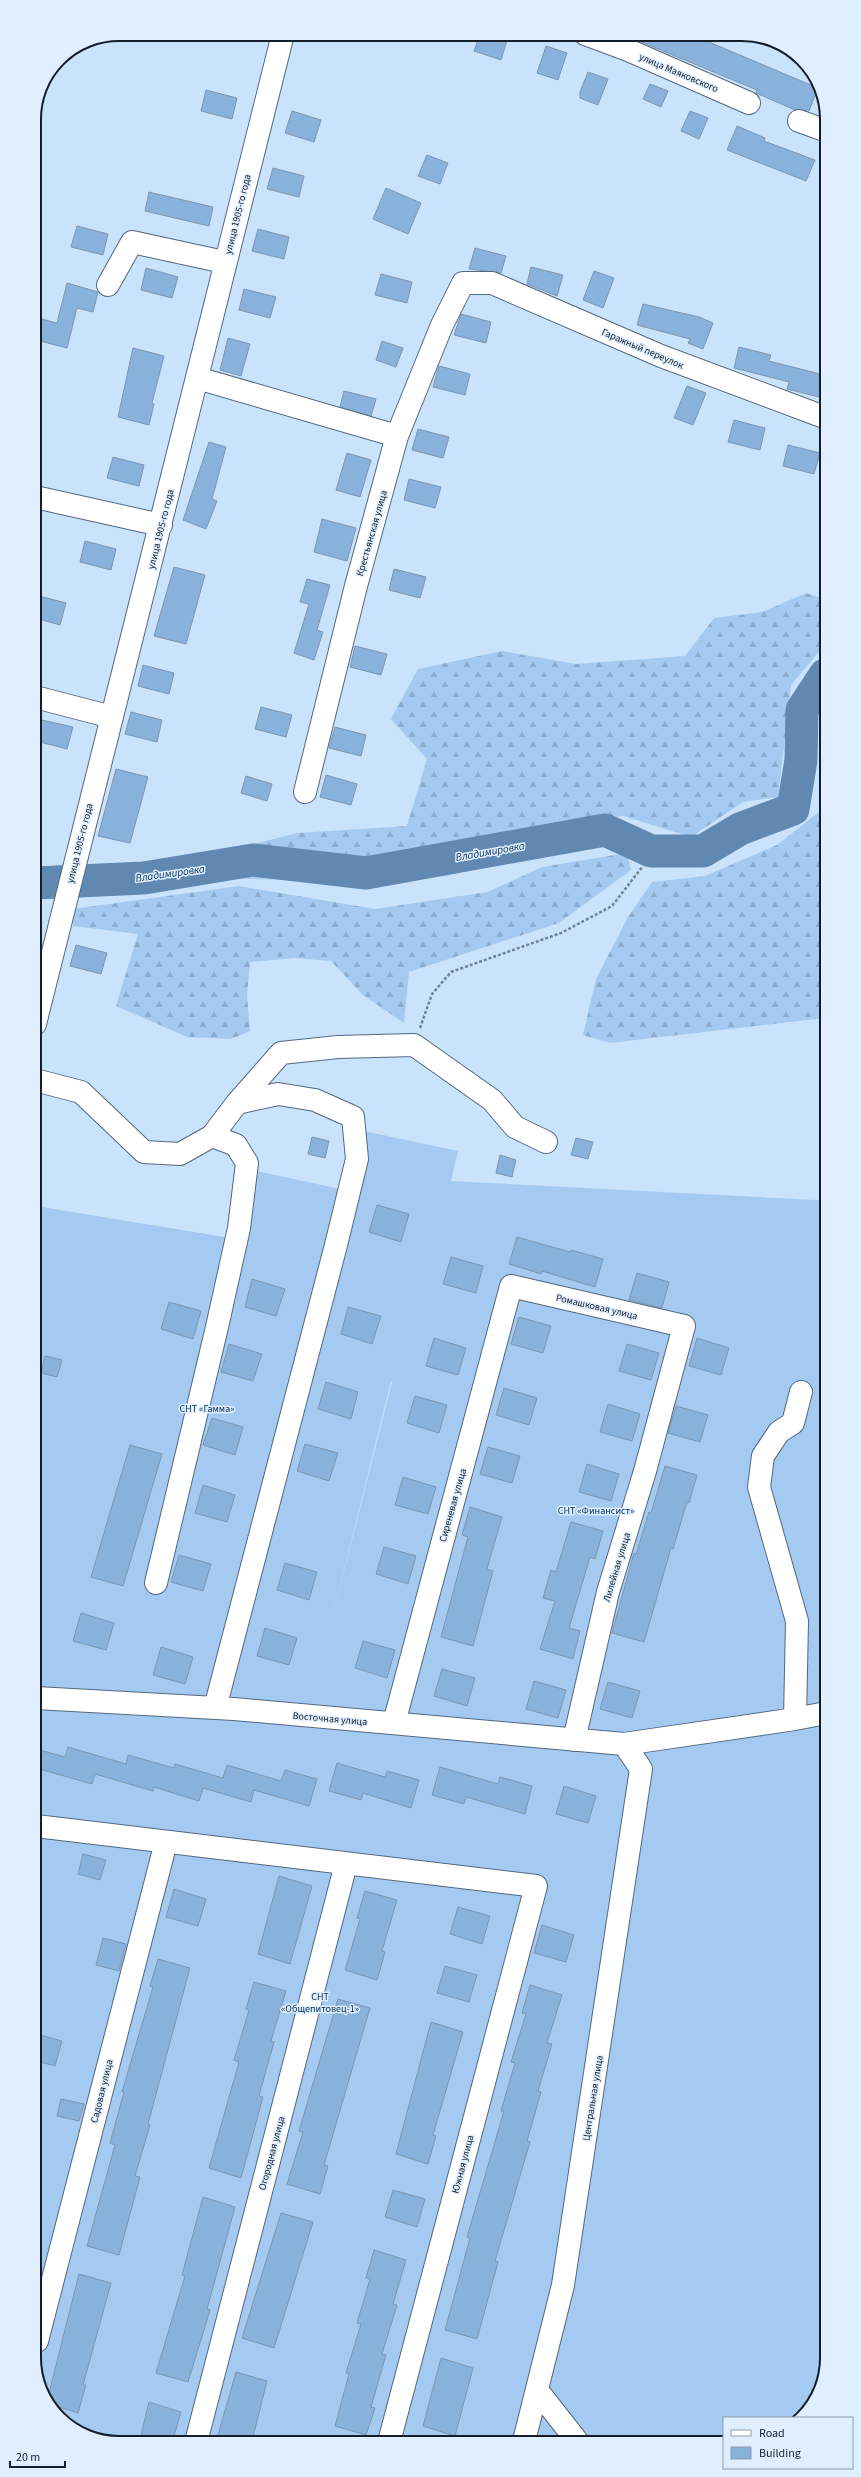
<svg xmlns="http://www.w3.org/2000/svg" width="861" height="2477" font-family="'Source Sans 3',sans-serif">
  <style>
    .forest { fill: url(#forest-firs) }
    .garden { fill: #a5caf1; fill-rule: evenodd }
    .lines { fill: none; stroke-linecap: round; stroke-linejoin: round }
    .river { stroke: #6188b1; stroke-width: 33 }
    .building { fill: #88b1dc; stroke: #7f96af }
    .minor-casing { stroke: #52687f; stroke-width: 24 }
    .path { stroke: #718293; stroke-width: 2.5; stroke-dasharray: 3 2; stroke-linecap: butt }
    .minor { stroke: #fff; stroke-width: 22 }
    .labels { text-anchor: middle; stroke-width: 3; stroke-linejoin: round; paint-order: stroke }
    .street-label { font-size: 10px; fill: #151e27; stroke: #e0efff }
    .park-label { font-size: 10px; fill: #012f57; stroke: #e0efff }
    .water-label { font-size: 11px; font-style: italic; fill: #04325a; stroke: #e0efff }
    .rim { fill: none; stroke: #151e27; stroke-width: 2 }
  </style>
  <defs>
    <pattern id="forest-firs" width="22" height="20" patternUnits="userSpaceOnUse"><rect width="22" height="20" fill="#a5caf1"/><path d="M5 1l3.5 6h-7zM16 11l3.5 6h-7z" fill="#8dadcf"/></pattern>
  </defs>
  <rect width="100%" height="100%" fill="#cae3fd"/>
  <path class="forest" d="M806,593l19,6v54l-6,-1 -28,33 -13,112 -35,5 -52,35 -68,-21 -68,8 -108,52 -142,5 -76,-3 -2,-27 70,-18 110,-7 20,-67 -36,-40 27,-50 84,-18 74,13 109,-8 29,-38 48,-6z
    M825,732v286l-215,25 -27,-8 13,-56 32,-62 24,-35 53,-6 72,-31 43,-34 1,-61z
    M627,853l4,17 -72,53 -150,49 -5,51 -41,-28 -32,-34 -37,-3 -44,4 -3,33 3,36 -19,8 -44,-2 -71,-31 22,-72 -65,-8v-17l166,-23 136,23 113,-17 54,-25z"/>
  <path class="garden" d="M359,1130l99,21 -7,30 364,19 10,-1 2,1159 -17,52 -13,8h-73v22l-611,3 -50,-21 -26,-42 -1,-1174 207,34 14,-69 83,18zM391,1381l1,1 -64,252z"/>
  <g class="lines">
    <path class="river" d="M35,883l109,-5 109,-18 113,13 239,-43 46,21h52l37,-22 53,-20 8,-49 1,-50 23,-35"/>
  </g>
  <path class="building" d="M480,34h29l-8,26 -27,-9z
    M622,34h68l128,54 -9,23 -14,-1 -39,-17 1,-3z
    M546,46l21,7 -9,27 -21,-7z
    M588,72l20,7 -10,26 -18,-7v-6z
    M650,84l18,7 -7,16 -18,-8z
    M206,90l31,8 -5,21 -31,-8z
    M292,111l29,9 -7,22 -29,-9z
    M690,111l18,7 -9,21 -18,-8z
    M737,126l28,12 -1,3 51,19 -9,21 -79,-31z
    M427,155l21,8 -8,21 -22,-8z
    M273,168l31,8 -5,21 -32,-8z
    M386,188l35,15 -13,31 -35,-15z
    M149,192l64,15 -4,19 -64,-15z
    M77,226l31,8 -5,21 -32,-8z
    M258,229l31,8 -5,22 -32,-8z
    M475,248l31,8 -5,17 -32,-4z
    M531,267l32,8 -6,21 -30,-12z
    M146,268l32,9 -6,21 -31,-8z
    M594,271l20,7 -11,30 -20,-8z
    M381,274l31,8 -5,21 -32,-8z
    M67,283l31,9 -5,20 -16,-4 -10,40 -31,-8 6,-21 15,4z
    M244,289l32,8 -6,21 -31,-8z
    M643,304l56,13 14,6 -10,26 -15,-6 2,-4 -53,-14z
    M461,314l30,8 -5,21 -32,-8z
    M228,338l22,6 -9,32 -21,-6z
    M382,341l21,7 -7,19 -20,-7z
    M739,347l32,8 -2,6 55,14 -5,22 -32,-8 2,-7 -55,-14z
    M133,348l31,8 -12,47 2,1 -5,21 -31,-8z
    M439,366l31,8 -5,21 -32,-8z
    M687,386l19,7 -13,32 -19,-7z
    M344,391l32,8 -5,17 -31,-9z
    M734,420l31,8 -5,22 -32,-8z
    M418,429l31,8 -6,21 -31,-8z
    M209,442l17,5 -14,52 5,2 -11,28 -23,-9z
    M788,445l32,8 -6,21 -31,-8z
    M347,453l24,7 -11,37 -24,-7z
    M113,457l31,8 -5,21 -32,-8z
    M409,479l32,8 -6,21 -31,-8z
    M322,519l34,9 -9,33 -33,-9z
    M85,541l31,8 -5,21 -31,-8z
    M174,567l31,8 -19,69 -32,-8z
    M394,569l32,8 -6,21 -31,-8z
    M307,579l23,6 -13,45 6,2 -9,28 -20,-7 15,-49 -9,-2z
    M35,595l31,8 -6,22 -25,-7z
    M355,646l32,8 -6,21 -31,-8z
    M143,665l31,8 -5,21 -31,-8z
    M261,707l31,8 -6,22 -31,-8z
    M131,712l31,8 -5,22 -32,-8z
    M42,720l31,7 -6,22 -31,-8z
    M335,727l31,8 -5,21 -32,-8z
    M116,769l32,8 -18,66 -32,-7z
    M326,775l31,9 -6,21 -31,-8z
    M246,776l26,8 -5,17 -26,-8z
    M76,945l31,8 -6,21 -31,-8z
    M312,1137l17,4 -4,17 -17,-4z
    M576,1138l17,4 -5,17 -17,-4z
    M500,1155l16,5 -4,17 -16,-4z
    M377,1205l32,9 -8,28 -32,-10z
    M517,1237l53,15 1,-2 32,9 -8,28 -53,-16 -1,3 -32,-10z
    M451,1257l32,9 -7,27 -33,-9z
    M637,1273l32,9 -7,26 -33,-8z
    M252,1279l33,10 -9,27 -31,-9z
    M169,1302l32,9 -8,28 -32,-10z
    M348,1307l33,9 -9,28 -31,-10z
    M519,1317l32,9 -8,27 -32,-9z
    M434,1338l32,10 -8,27 -32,-9z
    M697,1338l32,10 -8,27 -32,-9z
    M229,1344l33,10 -9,27 -32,-9z
    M627,1344l32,9 -8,27 -32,-9z
    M45,1356l17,4 -5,17 -16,-4z
    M326,1382l32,10 -7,27 -33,-10z
    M504,1388l33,10 -8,27 -33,-10z
    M415,1396l32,9 -8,28 -32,-10z
    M608,1404l32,10 -8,27 -32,-9z
    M676,1406l32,9 -8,27 -32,-9z
    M212,1418l31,9 -8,28 -32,-10z
    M305,1444l33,9 -9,28 -32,-10z
    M130,1445l32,9 -39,132 -32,-9z
    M488,1447l32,9 -8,27 -32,-9z
    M587,1464l32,10 -8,27 -32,-9z
    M665,1466l32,9 -8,28 -2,-1 -14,47 -2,-1 -27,94 -32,-9 22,-80 2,1 13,-42 2,1z
    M403,1477l33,10 -8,27 -33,-9z
    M203,1485l32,10 -8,27 -32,-9z
    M470,1507l32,10 -15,52 6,2 -20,75 -32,-9 27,-100 -6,-2z
    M571,1522l32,9 -8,28 -5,-2 -21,71 11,3 -7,28 -33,-10 15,-48 -12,-3 8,-28 5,2z
    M384,1547l32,9 -8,28 -32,-10z
    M179,1555l32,9 -8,27 -32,-9z
    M285,1563l32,9 -8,28 -32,-10z
    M81,1613l33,10 -8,27 -33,-9z
    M265,1628l32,10 -8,27 -32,-9z
    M363,1641l32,9 -8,28 -32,-10z
    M161,1647l32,10 -8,27 -32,-9z
    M442,1669l33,9 -8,28 -33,-10z
    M534,1681l32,9 -8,28 -32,-9z
    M608,1682l32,9 -8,27 -32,-9z
    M68,1747l58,17 2,-9 46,13 1,-4 48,14 4,-13 54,16 4,-11 32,9 -8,27 -55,-16 -3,12 -48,-14 -4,13 -45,-14 -1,4 -58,-17 -3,10 -56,-16v-19l29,8z
    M337,1763l48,14 2,-6 32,9 -8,28 -48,-15 -2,7 -32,-9z
    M440,1767l58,17 2,-7 32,9 -7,28 -59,-17 -2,7 -32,-9z
    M564,1786l32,10 -8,27 -32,-9z
    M83,1854l23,6 -6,20 -22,-6z
    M279,1876l33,10 -22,78 -32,-10z
    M174,1889l32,10 -8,27 -32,-9z
    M365,1891l32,9 -15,51 3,1 -8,28 -32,-10 15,-51 -3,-1z
    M458,1907l32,9 -8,28 -32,-10z
    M542,1925l32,10 -8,27 -32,-9z
    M103,1938l23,6 -7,27 -23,-6z
    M158,1959l32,9 -42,156 2,1 -15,51 5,1 -21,78 -32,-9 28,-101 -5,-2 14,-51h-2l31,-105 -3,-1z
    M445,1966l32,9 -8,27 -32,-9z
    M254,1982l32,9 -15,50 3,1 -15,54 4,1 -22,81 -32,-10 30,-106 -5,-2 15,-50 -3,-1z
    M530,1985l32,10 -15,48 5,1 -14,47 3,1 -14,49 3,1 -35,119 3,1 -21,77 -32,-9 25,-92 -3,-1 37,-126h-3l14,-48 -4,-1 15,-48 -4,-1z
    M338,1999l32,9 -46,157 4,1 -8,28 -33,-10 16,-52 -4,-1z
    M431,2022l32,10 -30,103 3,1 -8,28 -32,-10z
    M37,2034l25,7 -7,25 -18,-5z
    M61,2099l23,5 -5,17 -22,-5z
    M393,2190l32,9 -8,28 -32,-10z
    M203,2197l32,10 -28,102 3,1 -22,72 -32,-9 29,-97 -3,-1z
    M281,2213l32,9 -39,126 -32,-10z
    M374,2250l32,10 -13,44 4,1 -15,49 4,1 -15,52 4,1 -9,27 -31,-9 14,-52 -3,-1 15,-49 -4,-1 13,-44 -4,-1z
    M79,2274l32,9 -28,102h3l-8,28 -25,-8 -5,-8z
    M441,2358l32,10 -18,68 -32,-10z
    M236,2372l31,9 -12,48 -4,13h-35z
    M149,2402l32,10 -9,31h-33z"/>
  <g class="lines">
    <defs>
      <path id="minor" d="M585,34l43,16 121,53
        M799,121l25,9
        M108,285l24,-43 92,20
        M197,378l200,58
        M35,497l126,28
        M35,697l77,20
        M305,792l51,-206 41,-150 45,-111 21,-42h29l169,73 163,61
        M35,1024l248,-990
        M35,1080l46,12 63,60 36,2 32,-18 25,-33 44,-50 57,-6 76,-2 78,55 23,27 31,15
        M156,1583l61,-256 22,-99 8,-65 -11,-18 -24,-9
        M36,1698l198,11 390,35 171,-25 2,-98 -38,-134 4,-31 16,-24 14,-9 8,-31
        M215,1708l121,-463 21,-86 -4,-42 -38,-17 -37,-6 -41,9
        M795,1719l31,-6
        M394,1723l117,-437 173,40 -39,145 -37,121 -34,148
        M36,1826l500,60 -147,556
        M37,2341l129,-499
        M537,2390l40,51
        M524,2441l39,-156 78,-516 -17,-25
        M196,2442l150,-578"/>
    </defs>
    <use href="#minor" class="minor-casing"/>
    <path class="path" d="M420,1028l12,-34 19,-22 110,-39 51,-27 31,-40"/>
    <use href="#minor" class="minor"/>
  </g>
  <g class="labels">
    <g class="street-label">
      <text transform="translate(679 72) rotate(23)" y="4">улица Маяковского</text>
      <text transform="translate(237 214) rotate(-76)" y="4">улица 1905-го года</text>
      <text transform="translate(643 348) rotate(23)" y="4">Гаражный переулок</text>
      <text transform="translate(160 529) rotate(-76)" y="4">улица 1905-го года</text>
      <text transform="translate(371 533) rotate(-74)" y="4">Крестьянская улица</text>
      <text transform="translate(79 843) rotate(-76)" y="4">улица 1905-го года</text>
      <text transform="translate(597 1306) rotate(13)" y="4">Ромашковая улица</text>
      <text transform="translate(452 1505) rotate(-74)" y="4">Сиреневая улица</text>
      <text transform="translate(616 1567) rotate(-73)" y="4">Лилейная улица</text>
      <text transform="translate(330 1718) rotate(5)" y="4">Восточная улица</text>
      <text transform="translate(101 2091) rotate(-76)" y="4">Садовая улица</text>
      <text transform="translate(592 2098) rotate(-81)" y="4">Центральная улица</text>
      <text transform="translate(271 2153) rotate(-75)" y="4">Огородная улица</text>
      <text transform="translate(462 2164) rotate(-75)" y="4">Южная улица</text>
    </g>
    <g class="park-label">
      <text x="207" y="1412">СНТ «Гамма»</text>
      <text x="596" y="1514">СНТ «Финансист»</text>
      <text x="320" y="2000">СНТ<tspan x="320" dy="12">«Общепитовец-1»</tspan></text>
    </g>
    <g class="water-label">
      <text transform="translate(490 851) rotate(-10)" y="4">Владимировка</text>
      <text transform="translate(170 873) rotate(-8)" y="4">Владимировка</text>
    </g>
  </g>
  <path d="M0 0H861V2477H0ZM119 41H742A78 78 0 0 1 820 119V2358A78 78 0 0 1 742 2436H119A78 78 0 0 1 41 2358V119A78 78 0 0 1 119 41Z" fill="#e0efff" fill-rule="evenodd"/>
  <path class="rim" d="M119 41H742A78 78 0 0 1 820 119V2358A78 78 0 0 1 742 2436H119A78 78 0 0 1 41 2358V119A78 78 0 0 1 119 41Z"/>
  <rect x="723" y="2417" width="130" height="52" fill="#e0efff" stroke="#8f9ba9"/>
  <rect x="731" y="2430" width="20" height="6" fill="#ffffff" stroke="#8f9ba9"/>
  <text x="759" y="2437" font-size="12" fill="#151e27">Road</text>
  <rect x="731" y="2447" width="20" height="12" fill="#88b1dc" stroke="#8f9ba9"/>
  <text x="759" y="2457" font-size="12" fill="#151e27">Building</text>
  <path d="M10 2461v6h55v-6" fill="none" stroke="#151e27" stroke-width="2"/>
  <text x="16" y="2461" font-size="12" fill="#151e27" stroke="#e0efff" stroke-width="3" paint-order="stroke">20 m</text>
</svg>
